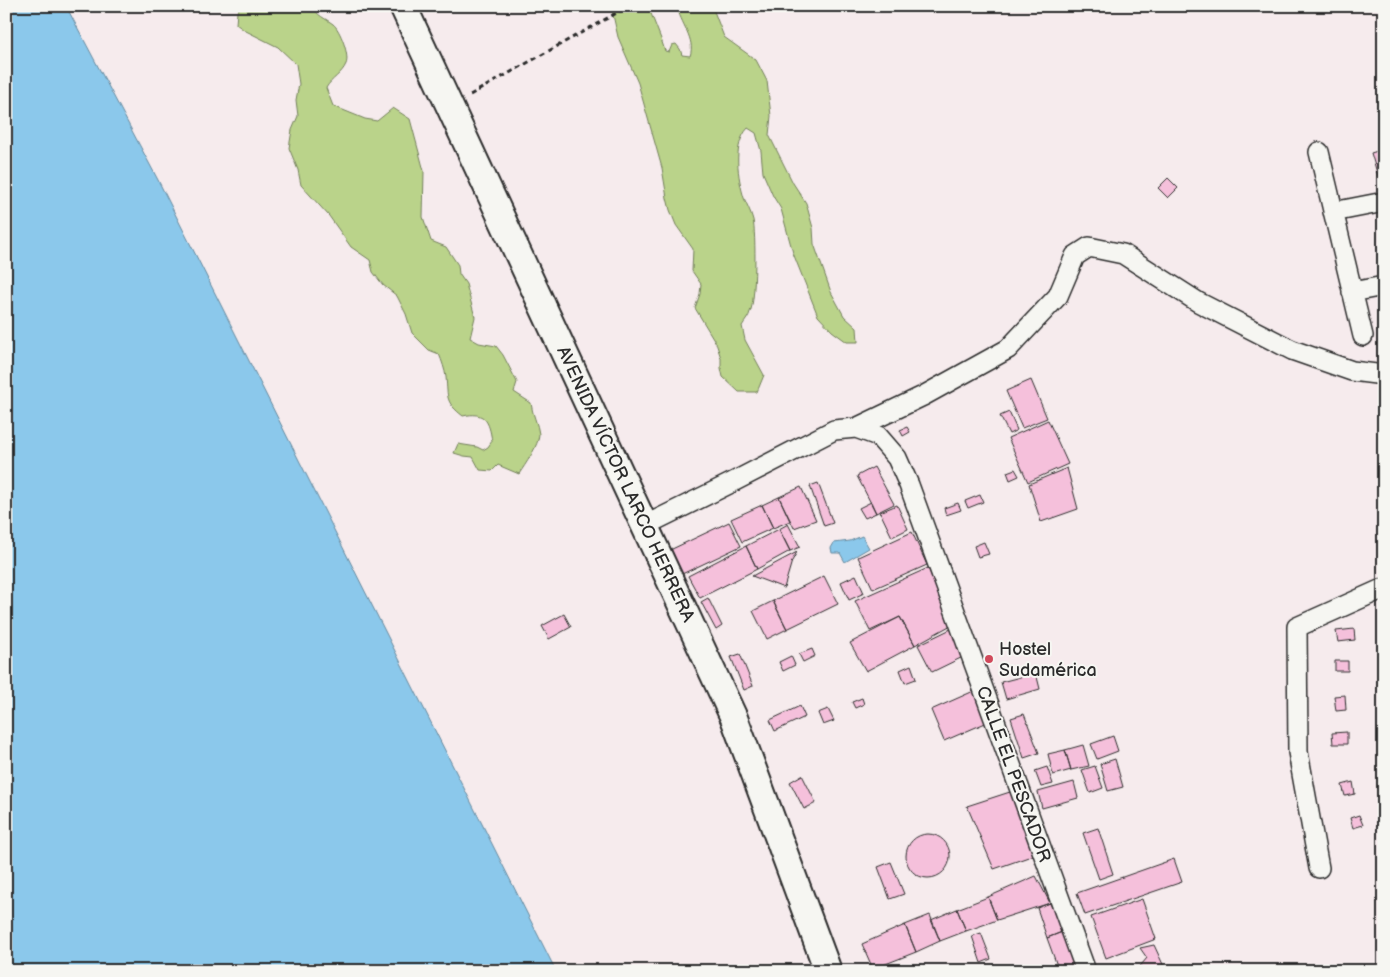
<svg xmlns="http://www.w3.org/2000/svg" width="1390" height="977" font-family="'Balsamiq Sans',sans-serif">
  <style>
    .green { fill: #bad38a; stroke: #727f5a }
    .water { fill: #8bc8eb; stroke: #65899e }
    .building { fill: #f5c0db; stroke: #2b2b2b }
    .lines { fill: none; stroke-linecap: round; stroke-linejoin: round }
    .minor-casing { stroke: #2b2b2b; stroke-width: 22 }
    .secondary-casing { stroke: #2b2b2b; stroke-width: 30 }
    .path { stroke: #2b2b2b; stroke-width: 3; stroke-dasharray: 5 4; stroke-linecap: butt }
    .minor { stroke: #f6f6f2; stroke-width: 19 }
    .secondary { stroke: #f6f6f2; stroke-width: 26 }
    .poi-dot { fill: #d1495b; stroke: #f6f6f2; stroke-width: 2 }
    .labels { text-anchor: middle; stroke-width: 4; stroke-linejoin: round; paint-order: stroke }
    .street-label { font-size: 18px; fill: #2b2b2b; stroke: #f6f6f2 }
    .poi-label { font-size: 18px; fill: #2b2b2b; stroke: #f6f6f2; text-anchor: start }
  </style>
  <rect width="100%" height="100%" fill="#f6ebed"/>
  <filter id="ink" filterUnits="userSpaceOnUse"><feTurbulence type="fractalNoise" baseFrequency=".02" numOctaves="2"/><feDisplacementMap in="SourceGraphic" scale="10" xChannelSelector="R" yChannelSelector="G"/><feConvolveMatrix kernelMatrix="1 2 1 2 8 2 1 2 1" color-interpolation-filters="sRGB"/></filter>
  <g filter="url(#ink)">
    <path class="green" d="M241,6h71c5,10 13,12 21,18 7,5 17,32 13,40 -4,10 -15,15 -20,24l7,18 32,13 12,2 16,-13 17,11 14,52 -1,46 8,24 15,6 12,18 1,9 7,10 9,33 -5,21 9,5 17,3 7,9 14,27 -3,10 17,11c1,11 7,21 8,31 0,11 -14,31 -20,40l-21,-9 -6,6 -12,-1 -7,-13 -9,-1 -10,-3 4,-9 19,3 6,3 5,-3 4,-6c-3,-20 -7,-30 -29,-25 -18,-14 -15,-18 -17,-39 -1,-7 -4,-16 -7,-23l-10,-4 -17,-17 -6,-19 -9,-18 -14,-11 -10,-13 -3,-12 -19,-13 -22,-31 -28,-31 -3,-15 -9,-22 3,-18 6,-14 -2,-16 3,-16 -3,-20 -18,-17 -34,-17 -8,-6 1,-12z
      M611,6h37l13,33 4,12 4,1 3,-7 4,-1 4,5 2,6 8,1c6,-17 -10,-33 -13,-50h35l12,31 32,23 11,21 4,35 -2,19 24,48 13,20 7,25 1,16 17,48 13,24 13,12 1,14h-11l-15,-11 -14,-15 -25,-63 -12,-44 -8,-13 -10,-23 -2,-22 -5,-18 -8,-5c-16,17 -10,50 -4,70 3,7 7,14 9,22 3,14 3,81 -3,92 -1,5 -5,9 -8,14l3,14 19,35 -7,17h-18l-16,-15 -2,-9v-10l-5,-15 -21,-35 5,-14 1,-10 -9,-13 1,-22 -17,-24 -6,-15 -3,-12 -5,-30 -24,-85 -20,-46z"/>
    <path class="water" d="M6,6h60l92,174 398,791h-550z
      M862,536l7,12 -24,14 -5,-9h-8l-1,-5 3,-5 16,-2z"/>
    <path class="building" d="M1384,149v25l-6,2 -7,-23z
      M1168,178l10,10 -10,10 -10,-10z
      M1031,380l16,38 -25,10 -16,-37z
      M1009,412l8,18 -8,4 -9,-18z
      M1048,420l20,44 -40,18 -20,-44z
      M907,427l3,5 -7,4 -3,-6z
      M874,467l20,37 -18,9 -19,-37z
      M1067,468l11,41 -37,13 -12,-38z
      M1015,469l4,7 -9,4 -3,-8z
      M818,483l15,40 -9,3 -14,-40z
      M801,487l15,33 -22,8 -15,-31z
      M980,495l3,7 -15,6 -3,-7z
      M779,497l11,24 -17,7 -11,-23z
      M871,502l5,11 -11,5 -6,-10z
      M958,503l3,7 -15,5 -2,-7z
      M762,505l11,23 -31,14 -11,-23z
      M897,505l11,24 -16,8 -12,-25z
      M729,522l12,24 -59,28 -12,-24z
      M788,524l12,23 -10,4 -11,-22z
      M779,529l11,22 -33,18 -11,-23z
      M912,532l15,33 -54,24 -15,-32z
      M984,542l5,12 -11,3 -4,-11z
      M746,546l11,23 -57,29 -12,-22z
      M797,552l-5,9 -8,27 -32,-12z
      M928,568l25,56 -38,21 -15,-28 -30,14 -15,-30z
      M856,575l8,18 -15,7 -8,-18z
      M824,576l14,28 -51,25 -14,-28z
      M708,598l14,28 -6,4 -15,-28z
      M773,601l14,28 -20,10 -14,-28z
      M564,614l7,13 -22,12 -7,-13z
      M900,617l15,28 -49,26 -16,-28z
      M955,627l14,27 -37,18 -14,-27z
      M1354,629l1,11 -17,2 -2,-11z
      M812,649l3,7 -12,6 -4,-8z
      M740,654l13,32 -9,4 -13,-33z
      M791,656l4,9 -12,6 -4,-9z
      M1335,661h13v10h-13z
      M911,665l5,14 -11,4 -5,-13z
      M1036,673l4,16 -34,10 -5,-17z
      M976,690l14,31 -46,20 -13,-31z
      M1345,695l1,15 -10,1 -2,-15z
      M862,698l2,6 -9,4 -3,-6z
      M800,706l5,11 -30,14 -5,-11z
      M828,709l6,12 -11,4 -5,-12z
      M1024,714l15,39 -15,5 -13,-40z
      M1347,732v12h-14l-1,-11z
      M1113,736l5,15 -21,8 -6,-15z
      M1083,745l6,21 -18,4 -6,-20z
      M1065,750l6,20 -18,5 -5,-21z
      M1115,759l8,28 -15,4 -8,-27z
      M1095,766l8,22 -13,5 -8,-23z
      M1047,767l6,17 -12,3 -6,-16z
      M802,775l14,28 -12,6 -14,-27z
      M1074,782l4,16 -36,10 -4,-16z
      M1353,782l2,12 -10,2 -3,-11z
      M1013,791l24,63 -43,15 -27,-63z
      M1359,815l4,10 -10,3 -3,-10z
      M1098,828l15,46 -14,5 -16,-46z
      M906 856a22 22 0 1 1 44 0a22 22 0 1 1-44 0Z
      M1174,859l8,23 -97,33 -8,-22z
      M891,862l13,32 -14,5 -12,-32z
      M1036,876l14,27 -53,17 -9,-23z
      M988,897l9,23 -31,11 -9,-22z
      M1142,899l14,40 -50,19 -15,-41z
      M1050,903l12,29 -15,6 -10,-30z
      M957,909l9,22 -26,10 -9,-21z
      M930,915l10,26 -24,11 -11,-27z
      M905,925l11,27 -43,17 -11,-25z
      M1062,932l14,35 -9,4h-8l-12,-33z
      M981,933l10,26 -10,4 -9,-27z
      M1154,945l12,26h-30l11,-13 -7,-10z
      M895,965l2,6h-13l-1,-3z"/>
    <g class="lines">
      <defs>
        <path id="minor" d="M1319,152l44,184
          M1333,212l51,-10
          M1352,292l32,-6
          M856,428l22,8 19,22 12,27 177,486
          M646,525l83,-41 105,-54 22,-2 67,-32 85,-47 50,-53 17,-40 14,-9 34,7 75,48 94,48 60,21 32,4
          M1319,868l-21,-116 -1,-125 87,-39"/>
        <path id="secondary" d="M403,6l331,712 94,253"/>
      </defs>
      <use href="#minor" class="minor-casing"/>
      <use href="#secondary" class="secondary-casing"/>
      <path class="path" d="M470,95l159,-89"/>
      <use href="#minor" class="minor"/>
      <use href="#secondary" class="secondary"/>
    </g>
  </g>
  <circle class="poi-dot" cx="989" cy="659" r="5"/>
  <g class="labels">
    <g class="street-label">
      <text transform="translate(626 484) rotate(65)" y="6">AVENIDA VÍCTOR LARCO HERRERA</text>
      <text transform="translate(1014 774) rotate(70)" y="6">CALLE EL PESCADOR</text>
    </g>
    <g class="poi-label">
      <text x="999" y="655">Hostel<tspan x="999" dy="21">Sudamérica</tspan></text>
    </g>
  </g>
  <rect width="1390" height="977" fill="none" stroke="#f6f6f2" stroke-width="25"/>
  <rect x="12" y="12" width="1365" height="952" fill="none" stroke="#2b2b2b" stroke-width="2" filter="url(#ink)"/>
</svg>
